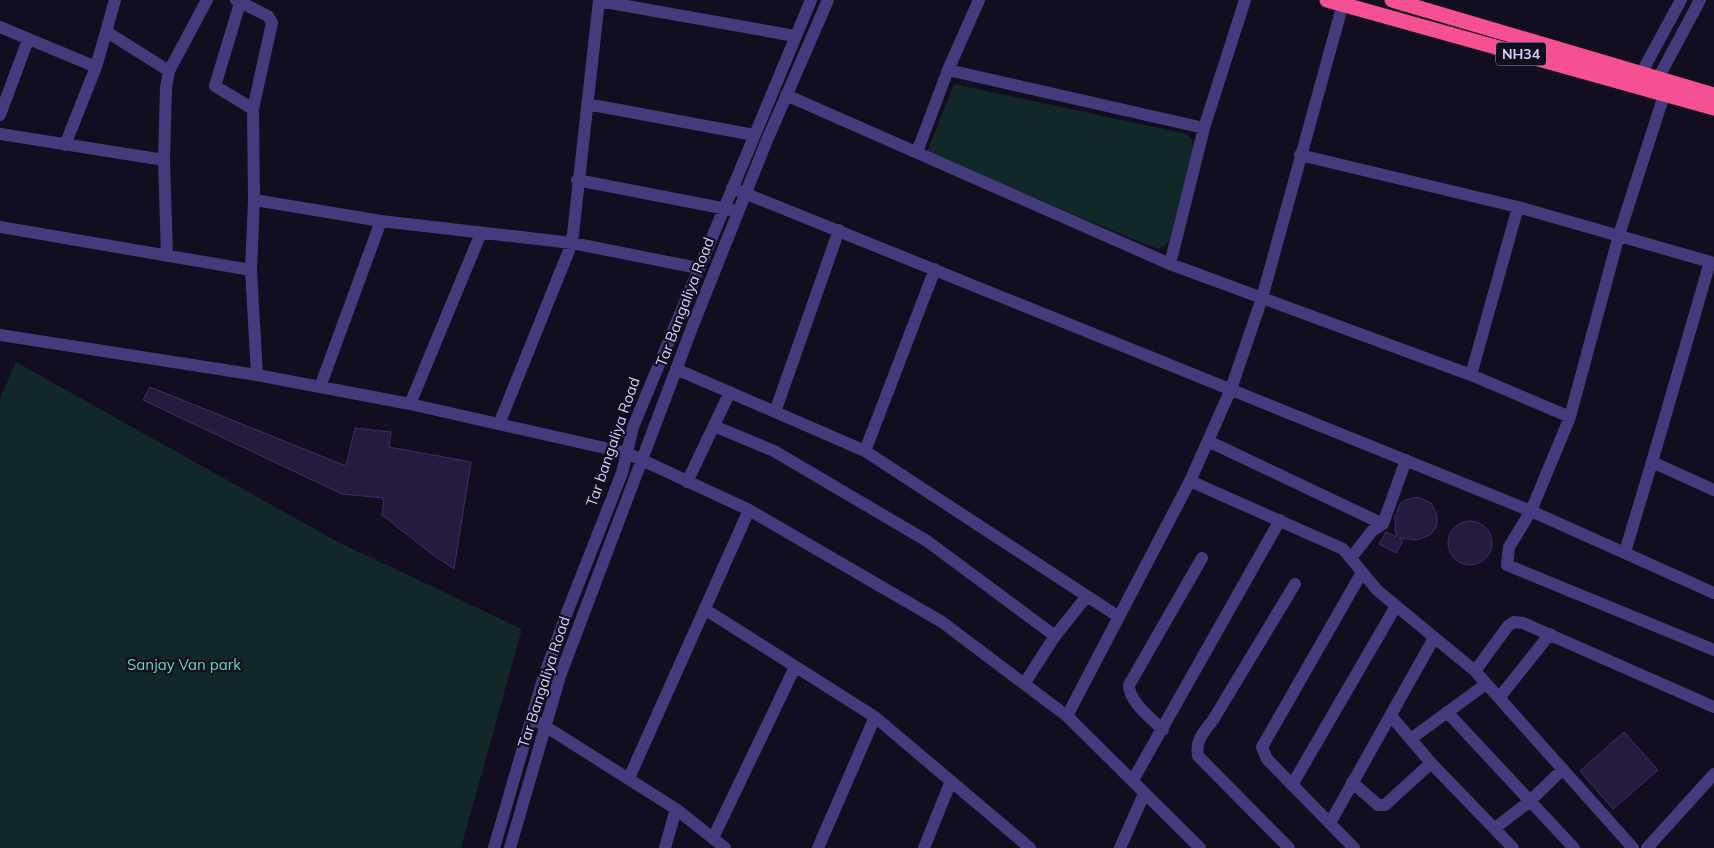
<svg xmlns="http://www.w3.org/2000/svg" width="1714" height="848" font-family="Mulish,sans-serif">
  <style>
    .green { fill: #112728 }
    .building { fill: #251b3e; stroke: #3f2e69 }
    .lines { fill: none; stroke-linecap: round; stroke-linejoin: round }
    .minor { stroke: #433b7b; stroke-width: 12 }
    .highway { stroke: #f55091; stroke-width: 15 }
    .labels { text-anchor: middle; stroke-width: 4.5; stroke-linejoin: round; paint-order: stroke }
    .shield { fill: #120e1f; stroke: #9c94ba; stroke-width: 1 }
    .shield-label { font-size: 14px; font-weight: bold; fill: #d7cefc }
    .street-label { font-size: 15px; fill: #d7cefc; stroke: #120e1f }
    .park-label { font-size: 15px; fill: #5fd7c3; stroke: #120e1f }
  </style>
  <rect width="100%" height="100%" fill="#120e1f"/>
  <path class="green" d="M954,84l233,50 5,6 1,8 -24,93 -4,5 -7,3 -26,-10 -205,-87z
    M16,362l322,180 184,87 -61,219h-461v-450z"/>
  <path class="building" d="M150,387l196,79 9,-38 36,4 -2,15 82,15 -17,107 -22,-15 -50,-39 2,-17 -42,-4 -199,-94z
    M1418,497l13,6 6,12v11l-7,9 -13,5 -18,-2 4,3 -7,12 -17,-9 7,-12 10,5 -1,-20 5,-13 5,-4z
    M1448 543a22 22 0 1 1 44 0a22 22 0 1 1-44 0Z
    M1624,732l34,38 -45,39 -33,-38z"/>
  <g class="lines">
    <path class="minor" d="M236,0l32,16 4,7 -19,86 1,91
      M599,1l196,35
      M240,3l-25,83 38,23
      M0,27l96,40 -31,78
      M107,32l62,39
      M96,67l19,-67
      M948,70l256,58
      M1637,81l44,-81
      M1654,86l46,-86
      M786,95l384,169 301,111 99,42
      M1664,95l-45,140 -49,182 -39,94 -22,36 -2,18 207,85
      M587,104l167,31
      M0,115l28,-75
      M0,134l164,26 2,-72 3,-17 38,-71
      M917,152l31,-82 31,-70
      M1300,155l218,52 196,56
      M164,160l3,96
      M577,180l155,30
      M732,188l799,323 183,82
      M0,227l251,43
      M1170,264l34,-136 41,-128
      M0,335l257,40 153,29 217,49 122,57 193,112 125,94 133,132
      M676,369l189,82 254,166
      M257,375l-6,-105 3,-70 127,21 191,22 126,25
      M1471,375l47,-168
      M320,387l61,-166
      M410,404l71,-171
      M775,412l64,-182
      M499,424l73,-181 27,-243
      M714,426l60,25 153,90 128,95
      M1208,441l175,83
      M865,451l70,-182
      M1652,462l58,-200
      M1190,481l153,68 34,41 98,81 158,177
      M687,482l43,-90
      M1625,552l27,-90 62,28
      M1351,558l21,-27 11,-7 23,-64
      M706,610l169,107 155,131
      M1475,671l33,-45 6,-4 9,1 191,84
      M1024,684l31,-48 32,-40
      M1499,698l51,-64
      M1447,712l127,136
      M1067,716l123,-235 41,-92 31,-91 82,-298
      M1391,716l40,47 82,85
      M540,723l136,86 49,39
      M1163,730c-11,-11 -34,-28 -34,-45l73,-127
      M1412,738l74,-54
      M629,778l120,-268
      M1133,780l147,-260
      M1352,782l26,23h7l46,-42
      M1292,785l104,-179
      M1330,823l104,-185
      M1495,828l35,-27 33,-32
      M713,838l82,-171
      M494,848l49,-169 25,-69 54,-137 11,-46 178,-427
      M510,848l50,-172 133,-351 74,-185 61,-140
      M665,848l11,-39
      M818,848l57,-131
      M924,848l27,-67
      M1120,848l24,-54
      M1289,848l-91,-92c-3,-16 6,-24 15,-36l82,-136
      M1354,848l-87,-89 -5,-12 99,-173
      M1647,848l67,-74"/>
    <path class="highway" d="M1327,0l387,108
      M1392,0l322,95"/>
  </g>
  <g class="labels">
    <rect class="shield" x="1496" y="42.5" width="50" height="23" rx="4"/>
    <g class="shield-label">
      <text x="1521" y="59">NH34</text>
    </g>
    <g class="street-label">
      <text transform="translate(685 302) rotate(-69)" y="5">Tar Bangaliya Road</text>
      <text transform="translate(613 442) rotate(-71)" y="5">Tar bangaliya Road</text>
      <text transform="translate(544 682) rotate(-72)" y="5">Tar Bangaliya Road</text>
    </g>
    <g class="park-label">
      <text x="184" y="670">Sanjay Van park</text>
    </g>
  </g>
</svg>
